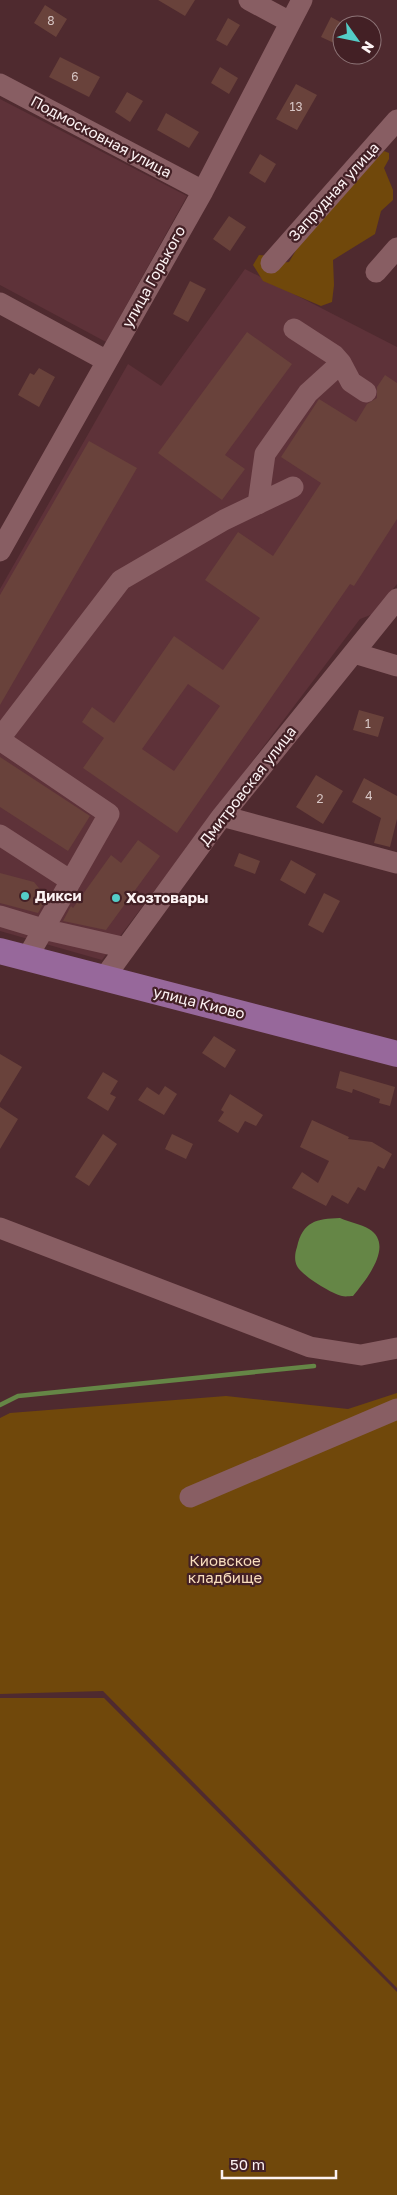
<svg xmlns="http://www.w3.org/2000/svg" width="397" height="2195" font-family="'Golos Text',sans-serif">
  <style>
    .built { fill: #5e3239 }
    .green { fill: #70480b }
    .water { fill: #658646 }
    .lines { fill: none; stroke-linecap: round; stroke-linejoin: round }
    .stream { stroke: #658646; stroke-width: 4.5 }
    .building { fill: #69423b; fill-rule: evenodd }
    .minor { stroke: #885e63; stroke-width: 21 }
    .major { stroke: #97689b; stroke-width: 26 }
    .poi-dot { fill: #54cdc8; stroke: #432025; stroke-width: 2 }
    .labels { text-anchor: middle; stroke-width: 4.5; stroke-linejoin: round; paint-order: stroke }
    .number-label { font-size: 12px; fill: #d7c6c5 }
    .street-label { font-size: 15px; fill: #fcf2f3; stroke: #432025 }
    .poi-label { font-size: 15px; font-weight: bold; fill: #fcf2f3; stroke: #432025; text-anchor: start }
    .park-label { font-size: 15px; fill: #f9debe; stroke: #432025 }
  </style>
  <rect width="100%" height="100%" fill="#4f2a2f"/>
  <path class="built" d="M0,99l187,97 -81,146 -106,-57z
    M245,269l152,78v237l-24,30 -13,5 -258,341 -102,-29v-342l128,-225 33,22z"/>
  <path class="green" d="M384,151l5,2v6l-5,9 9,22v10l-12,11 -6,23 -42,26 1,25 -2,17 -11,4 -58,-25 -10,-16 6,-10 11,1 8,7 11,-1 16,-27z
    M397,1393v595l-294,-297 -103,3v-276l10,-5 216,-17 122,13z
    M0,1698h104l293,294v203h-397z"/>
  <path class="water" d="M340,1218c9,4 21,6 29,11 26,16 -3,51 -16,67 -3,0 -8,1 -11,0 -10,-2 -41,-21 -45,-30 -3,-6 -2,-13 0,-19 6,-26 19,-28 43,-29z"/>
  <g class="lines">
    <path class="stream" d="M0,1405l18,-9 296,-30"/>
  </g>
  <path class="building" d="M158,0h37l-10,16z
    M45,5l22,14 -11,18 -22,-14z
    M331,17l11,6v20l-7,-3 -1,3 -13,-6z
    M228,18l12,7 -13,21 -11,-6z
    M60,57l40,20 -11,20 -40,-20z
    M220,67l18,11 -9,16 -18,-11z
    M296,84l21,11 -20,35 -21,-11z
    M127,92l16,9 -13,21 -15,-10z
    M166,113l33,19 -10,16 -32,-18z
    M260,154l16,10 -11,19 -16,-10z
    M229,216l17,11 -16,24 -17,-12z
    M190,281l16,8 -18,33 -15,-8z
    M247,332l45,32 -67,91 20,14 -23,31 -64,-47z
    M39,368l16,9 -16,30 -21,-12 12,-22 4,2z
    M385,375l12,8v136l-43,67 -4,-2 -173,249 -94,-65 21,-30 -22,-16 10,-15 22,16 60,-87 49,34 37,-52 -55,-38 33,-48 35,24 48,-73 -40,-26 38,-58 37,23 11,-18 10,-6v-11zM188,684l32,22 -46,65 -32,-22z
    M89,441l48,27 -137,237v-110z
    M359,710l25,7 -6,20 -25,-7z
    M0,757l90,59 -22,35 -68,-44z
    M316,775l27,16 -20,33 -27,-17z
    M364,778l33,18v23l-7,28 -16,-4 7,-25 -29,-16z
    M138,840l22,16 -54,74 -43,-9 8,-15 2,2 38,-53 10,8z
    M239,853l21,8 -5,13 -21,-8z
    M291,860l25,14 -11,20 -25,-14z
    M0,873l34,9 13,16 -9,15 -38,-10z
    M324,893l16,8 -17,32 -15,-8z
    M214,1036l22,14 -11,18 -23,-15z
    M0,1054l22,13 -22,36z
    M340,1071l55,16 -5,19 -11,-3 1,-4 -27,-10 -1,4 -16,-5z
    M103,1072l15,9 -8,13 6,3 -8,14 -21,-13z
    M165,1086l12,8 -13,21 -26,-15 9,-13 12,8z
    M230,1094l33,21 -7,11 -11,-5 -7,12 -20,-12 6,-9 -3,-2z
    M0,1107l18,12 -18,30z
    M312,1120l37,17 -1,2 24,3 20,12 -8,15 -6,-3 -13,25 -7,-4 -10,17 -16,-9 -6,11 -34,-18 10,-16 16,11 11,-22 -29,-14z
    M103,1134l14,10 -28,42 -14,-9z
    M172,1134l21,10 -7,15 -21,-10z"/>
  <g class="lines">
    <path class="minor" d="M249,0l41,22
      M0,84l203,107
      M271,263l126,-143
      M376,272l21,-24
      M0,303l107,58
      M294,329l40,26 7,8 10,19 15,10
      M258,504l7,-50 43,-61 33,-30
      M0,551l203,-360 99,-191
      M354,653l43,13
      M0,738l121,-158 103,-60 69,-33
      M0,740l109,74 -82,144
      M222,816l175,47
      M0,835l71,46
      M0,916l43,13 83,19
      M104,978l118,-162 175,-217
      M0,1228l310,119 51,8 36,-7
      M190,1497l207,-88"/>
    <path class="major" d="M0,951l397,103"/>
  </g>
  <g class="poi-dot">
    <circle cx="25" cy="896" r="5"/>
    <circle cx="116" cy="898" r="5"/>
  </g>
  <g class="labels">
    <g class="number-label">
      <text x="51" y="25">8</text>
      <text x="75" y="81">6</text>
      <text x="296" y="111">13</text>
      <text x="368" y="728">1</text>
      <text x="369" y="800">4</text>
      <text x="320" y="803">2</text>
    </g>
    <g class="street-label">
      <text transform="translate(101 137) rotate(28)" y="5">Подмосковная улица</text>
      <text transform="translate(334 192) rotate(-48)" y="5">Запрудная улица</text>
      <text transform="translate(154 277) rotate(-61)" y="5">улица Горького</text>
      <text transform="translate(248 786) rotate(-52)" y="5">Дмитровская улица</text>
      <text transform="translate(199 1003) rotate(14)" y="5">улица Киово</text>
    </g>
    <g class="poi-label">
      <text x="35" y="901">Дикси</text>
      <text x="126" y="903">Хозтовары</text>
    </g>
    <g class="park-label">
      <text x="225" y="1566">Киовское<tspan x="225" dy="17">кладбище</tspan></text>
    </g>
  </g>
  <g transform="translate(357 40) rotate(123)"><circle r="24" fill="#432025" stroke="#8d7477"/>
  <path d="M0-4L9 19L0 12L-9 19Z" fill="#54cdc8"/>
  <text y="-8" font-size="14" font-weight="bold" text-anchor="middle" fill="#fcf2f3">N</text>
  </g>
  <path d="M222 2170v8h114v-8" fill="none" stroke="#fcf2f3" stroke-width="2.5"/>
  <text x="230" y="2170" font-size="15" fill="#fcf2f3" stroke="#432025" stroke-width="4" paint-order="stroke">50 m</text>
</svg>
